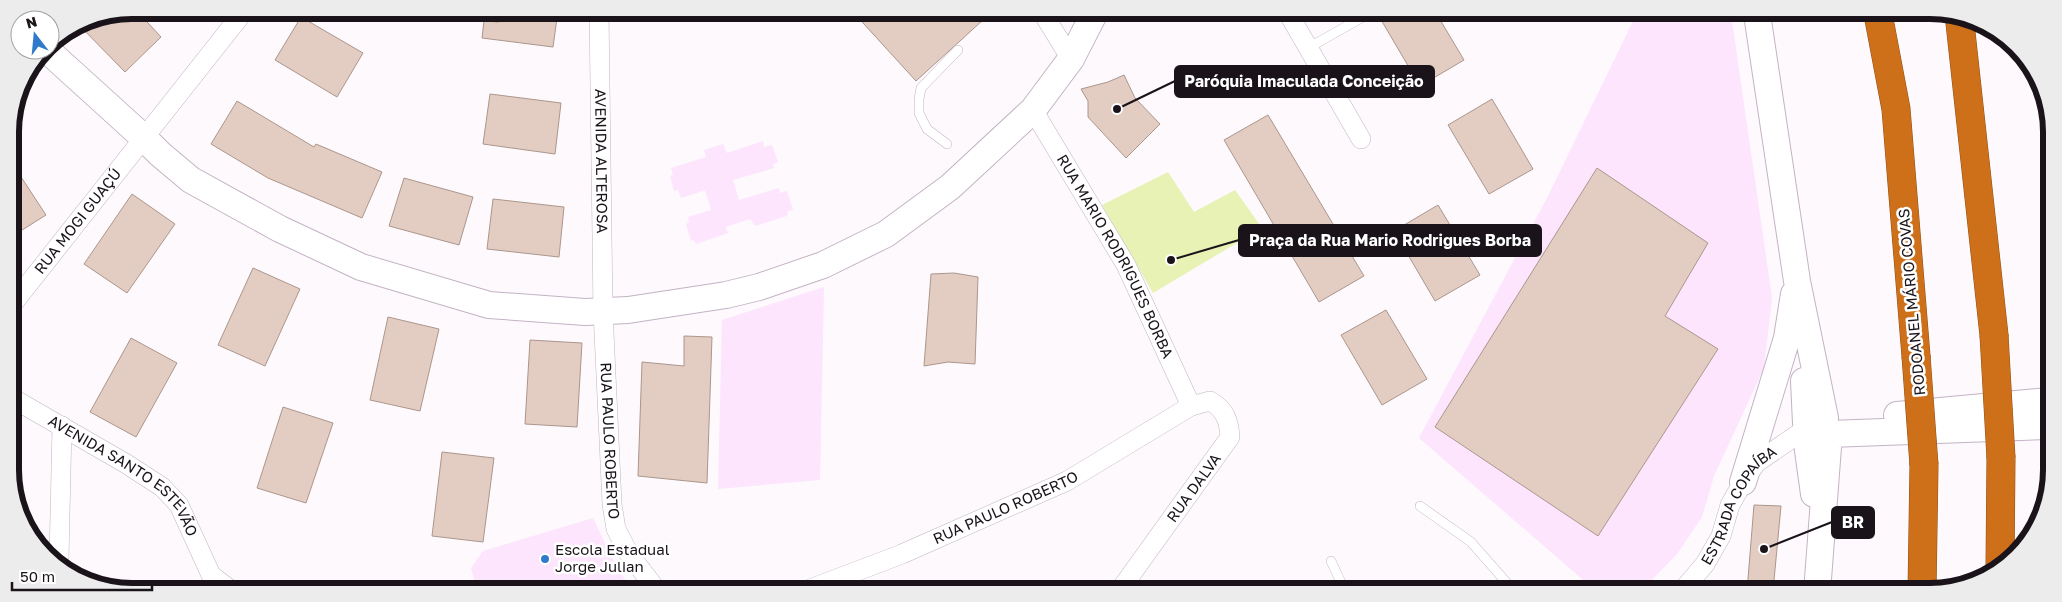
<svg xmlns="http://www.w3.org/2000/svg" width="2062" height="602" font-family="'Golos Text',sans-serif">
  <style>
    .built { fill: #fce5fd }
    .green { fill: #e8f2b5 }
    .building { fill: #e3cdc2; stroke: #ac968c }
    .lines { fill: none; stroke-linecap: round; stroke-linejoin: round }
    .lane-casing { stroke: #c3b3c4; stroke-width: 10 }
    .street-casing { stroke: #c3b3c4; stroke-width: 20 }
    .secondary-casing { stroke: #c3b3c4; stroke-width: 28 }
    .highway-casing { stroke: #8f5019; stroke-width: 29 }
    .lane { stroke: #fff; stroke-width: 9 }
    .street { stroke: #fff; stroke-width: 19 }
    .secondary { stroke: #fff; stroke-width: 26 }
    .highway { stroke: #ce7019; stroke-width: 28 }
    .highway-bridge-casing { stroke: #8f5019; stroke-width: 29; stroke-linecap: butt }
    .highway-bridge { stroke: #ce7019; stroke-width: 28 }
    .poi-dot { fill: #307acb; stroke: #fff; stroke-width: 2 }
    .labels { text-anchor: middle; stroke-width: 5; stroke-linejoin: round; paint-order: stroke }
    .street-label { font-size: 15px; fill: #1a141a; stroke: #fff }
    .poi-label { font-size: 15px; fill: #1a141a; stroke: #fff; text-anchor: start }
    .rim { fill: none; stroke: #1a141a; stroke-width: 6 }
    .leader { fill: none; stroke: #1a141a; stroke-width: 2 }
    .callout-dot { fill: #1a141a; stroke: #fff; stroke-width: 2 }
    .callout { fill: #1a141a; stroke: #1a141a; stroke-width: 2 }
    .callout-label { font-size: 16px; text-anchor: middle; font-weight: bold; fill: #fff }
  </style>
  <rect width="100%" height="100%" fill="#fdf9fd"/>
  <path class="built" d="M1637,13l94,1 41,284 -8,70 -50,108 -12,41 -25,37 -36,37h-45l-177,-153 129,-242z
    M763,141l1,6 8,-2 6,17 -5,2 1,4 -41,12 6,20 40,-12 1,5 7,-2 6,19 -5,1 -1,5 -32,10 -5,-7 -24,8 2,6 -32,11 -2,-4 -3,1 -5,-17 3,-2 -1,-5 23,-7 -6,-20 -24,8 -3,-8 -4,1 -4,-15 3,-1 -2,-7 35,-11 -2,-7 19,-6 4,9z
    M824,287l-4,193 -102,9 4,-169z
    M593,518l25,52 14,19h-155l-6,-21 12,-17z"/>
  <path class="green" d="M1168,172l26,40 41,-22 27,38 -109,65 -51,-88z"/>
  <path class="building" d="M136,10l25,27 -36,35 -47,-48 7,-5z
    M500,11h58l-5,36 -71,-9 2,-17 15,1z
    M853,12h123l7,8 -67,61z
    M1377,13h59l28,47 -44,26z
    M301,17l62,36 -26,44 -62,-37z
    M1124,75l11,23 25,26 -34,34 -38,-41v-16l-7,-12 27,-7z
    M490,94l71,9 -6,51 -72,-10z
    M1492,99l41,70 -44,25 -41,-69z
    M237,101l77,46 2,-3 66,28 -20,46 -94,-40 -57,-34z
    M1268,115l96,161 -45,26 -95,-162z
    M10,160l36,55 -35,22v-27z
    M1597,168l111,75 -43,73 53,33 -120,187 -163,-109z
    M404,178l69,19 -14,48 -70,-19z
    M132,194l43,30 -48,69 -43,-29z
    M493,199l71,8 -5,50 -72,-8z
    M1438,205l42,70 -45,26 -41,-70z
    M253,268l47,21 -35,77 -47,-21z
    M954,273l24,4 -3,87 -27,-2 -24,4 7,-92z
    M1386,310l41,69 -45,26 -41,-70z
    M388,317l51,12 -19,82 -50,-11z
    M684,336l28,1 -5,146 -69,-7 4,-114 42,4z
    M131,338l46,25 -41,74 -46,-25z
    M530,340l52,3 -5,84 -52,-3z
    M283,407l50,16 -27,80 -49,-15z
    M442,452l52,6 -11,84 -51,-6z
    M1754,505l27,1 -8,85h-26z"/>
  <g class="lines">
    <defs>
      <path id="lane" d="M1308,48l62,-35
        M947,144l-20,-15 -8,-16v-14l2,-11 37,-38
        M1420,506l51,36 43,49
        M1331,561l14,30"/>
      <g id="street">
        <path id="s1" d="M599,11l4,300 9,193 4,25 13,25 27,35"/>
        <path d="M1042,12l29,47"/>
        <path d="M1288,13l73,126"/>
        <path id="s2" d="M1033,110l93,155 65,141"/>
        <path id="s3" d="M11,306l234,-296"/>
        <path id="s4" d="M12,398l113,65 37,24 17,18 32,70 17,13"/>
        <path d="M59,559l3,-133"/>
        <path id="s5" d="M810,589l92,-35 165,-73 124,-75 19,-5c15,8 19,20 20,36l-110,153"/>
        <path id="s6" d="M1682,591l23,-27 16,-28 9,-31 13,-23 13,-19 48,-33"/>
      </g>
      <path id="secondary" d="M1757,14l40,267 28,137
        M47,50l97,88 16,16 31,26 89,49 81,38 128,38 96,7 43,-2 98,-15 33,-8 64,-22 63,-31 64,-47 83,-77 38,-51 24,-47
        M1804,381l2,42
        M1897,415l151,-14
        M1806,436l8,58
        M1743,482l44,-144 7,-44
        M1817,592l12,-158 219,-8"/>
      <path id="highway" d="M1878,14l18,95 20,247
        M1959,14l35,321
        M2000,569l1,-111
        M1922,592l2,-127"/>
    </defs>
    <use href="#lane" class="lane-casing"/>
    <use href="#street" class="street-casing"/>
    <use href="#secondary" class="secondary-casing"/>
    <use href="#highway" class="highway-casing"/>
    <use href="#lane" class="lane"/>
    <use href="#street" class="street"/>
    <use href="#secondary" class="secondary"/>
    <use href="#highway" class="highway"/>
    <defs>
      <path id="highway-bridge" d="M1994,335l7,123
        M1916,356l8,109"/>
    </defs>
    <use href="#highway-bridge" class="highway-bridge-casing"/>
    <use href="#highway-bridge" class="highway-bridge"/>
  </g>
  <circle class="poi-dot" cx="545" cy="559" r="5"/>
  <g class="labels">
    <g class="street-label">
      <text dy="5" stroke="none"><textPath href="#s1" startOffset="150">AVENIDA ALTEROSA</textPath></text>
      <text dy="5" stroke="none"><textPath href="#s3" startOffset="108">RUA MOGI GUAÇÚ</textPath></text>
      <text dy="5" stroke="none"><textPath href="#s2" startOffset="168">RUA MARIO RODRIGUES BORBA</textPath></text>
      <text transform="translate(1912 302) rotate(-95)" y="5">RODOANEL MÁRIO COVAS</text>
      <text dy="5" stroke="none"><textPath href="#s1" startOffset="430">RUA PAULO ROBERTO</textPath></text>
      <text dy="5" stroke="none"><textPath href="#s4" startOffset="138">AVENIDA SANTO ESTEVÃO</textPath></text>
      <text transform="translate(1194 488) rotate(-54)" y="5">RUA DALVA</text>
      <text dy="5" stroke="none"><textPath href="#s5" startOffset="212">RUA PAULO ROBERTO</textPath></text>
      <text dy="5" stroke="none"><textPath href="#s6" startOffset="104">ESTRADA COPAÍBA</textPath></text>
    </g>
    <g class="poi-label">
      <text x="555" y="555">Escola Estadual<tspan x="555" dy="17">Jorge Julian</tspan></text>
    </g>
  </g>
  <path d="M0 0H2062V602H0ZM132 19H1930A113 113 0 0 1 2043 132V470A113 113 0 0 1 1930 583H132A113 113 0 0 1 19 470V132A113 113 0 0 1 132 19Z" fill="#edeced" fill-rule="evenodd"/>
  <path class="rim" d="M132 19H1930A113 113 0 0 1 2043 132V470A113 113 0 0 1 1930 583H132A113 113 0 0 1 19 470V132A113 113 0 0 1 132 19Z"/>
  <path class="leader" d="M1117 109L1175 81M1171 260L1239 240M1764 549L1832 522"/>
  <g class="callout-dot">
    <circle cx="1117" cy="109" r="5"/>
    <circle cx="1171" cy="260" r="5"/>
    <circle cx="1764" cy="549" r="5"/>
  </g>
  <g class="callout">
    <rect x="1175" y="66" width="259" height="31" rx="5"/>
    <rect x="1239" y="225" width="302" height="31" rx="5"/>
    <rect x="1832" y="507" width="42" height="31" rx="5"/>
  </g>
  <g class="callout-label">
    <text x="1304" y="87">Paróquia Imaculada Conceição</text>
    <text x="1390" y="246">Praça da Rua Mario Rodrigues Borba</text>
    <text x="1853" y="528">BR</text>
  </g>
  <g transform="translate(35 35) rotate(344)"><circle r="24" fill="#ffffff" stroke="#a3a1a3"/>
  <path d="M0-4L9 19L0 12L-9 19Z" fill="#307acb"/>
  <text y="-8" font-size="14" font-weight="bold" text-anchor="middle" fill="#1a141a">N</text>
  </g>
  <path d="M12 582v8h140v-8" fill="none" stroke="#1a141a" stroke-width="2.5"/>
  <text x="20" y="582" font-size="15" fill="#1a141a" stroke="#ffffff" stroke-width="4" paint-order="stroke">50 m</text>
</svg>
